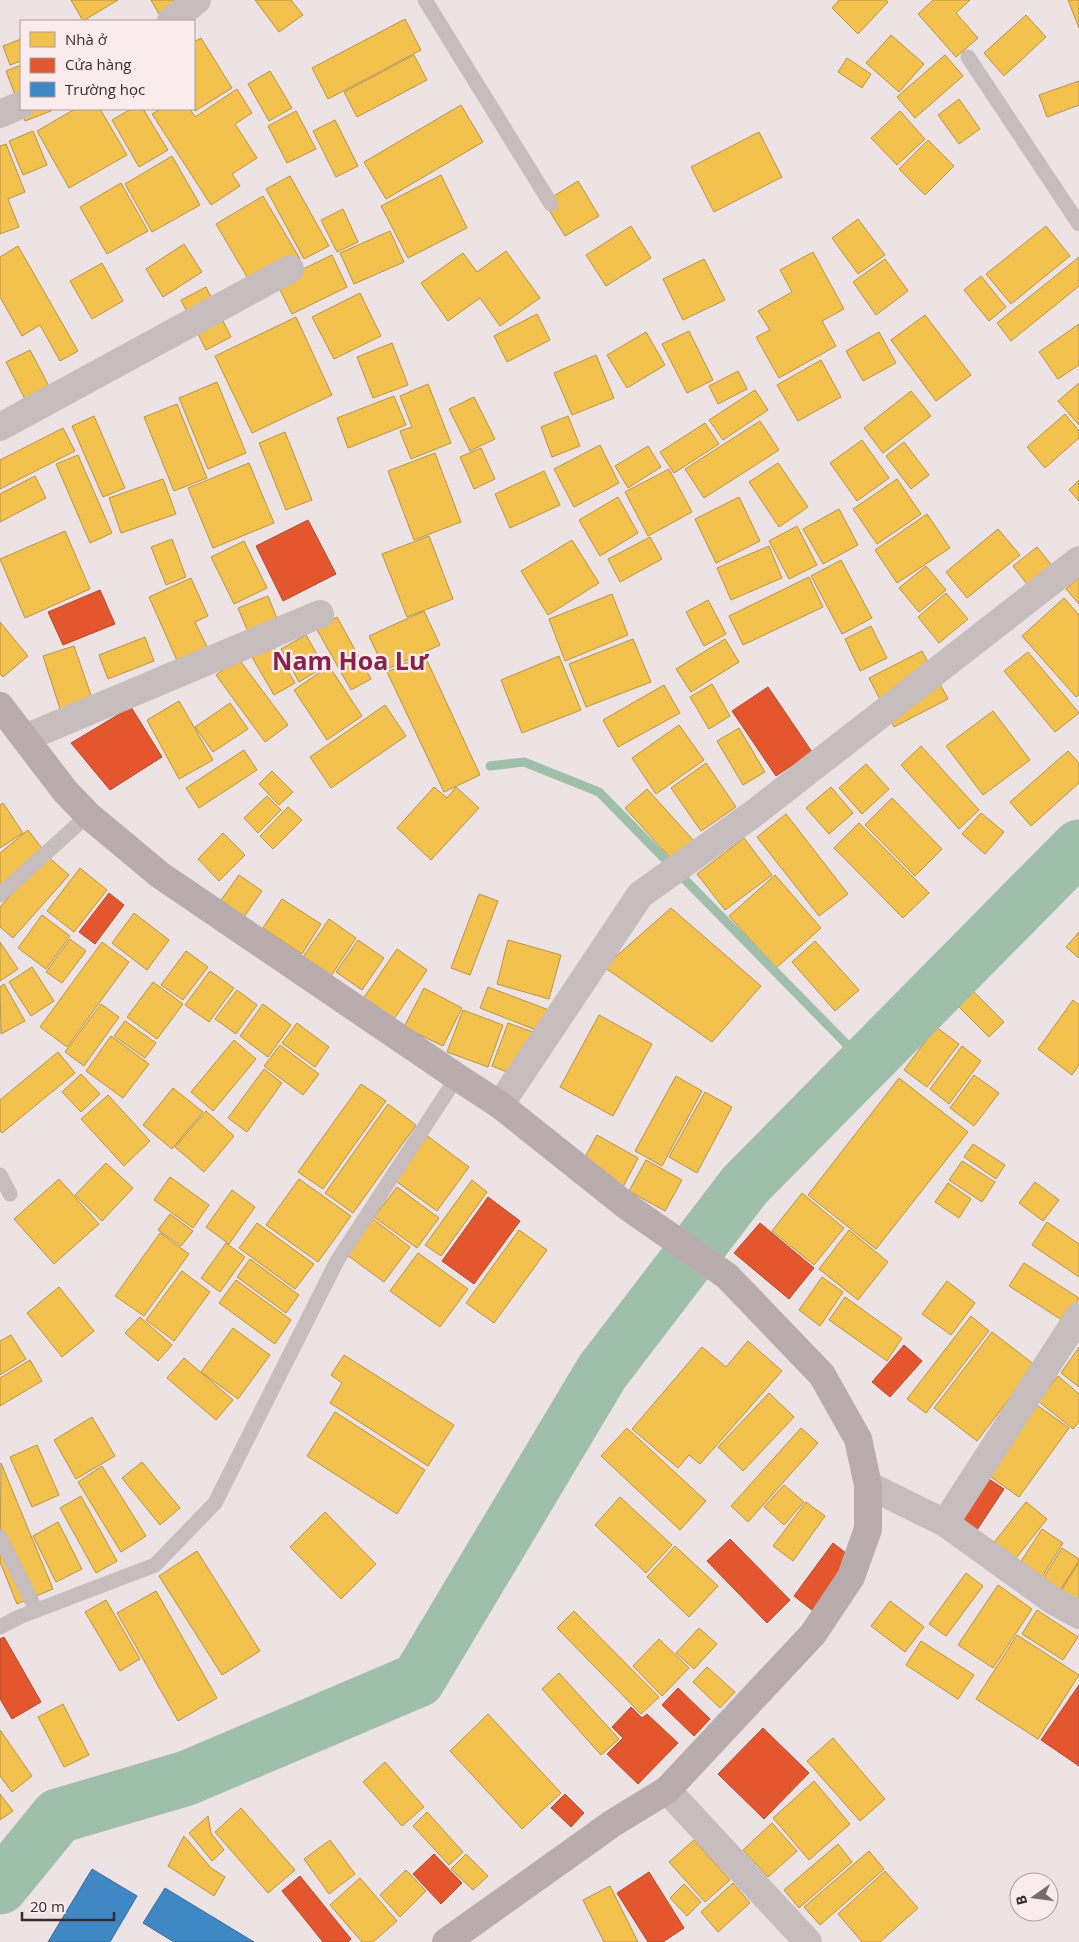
<svg xmlns="http://www.w3.org/2000/svg" width="1079" height="1942" font-family="'Open Sans',sans-serif">
  <style>
    .homes { fill: #f2c14e; stroke: #ba9344 }
    .shops { fill: #e4572e; stroke: #b0492e }
    .schools { fill: #3f88c5; stroke: #3d6c98 }
    .lines { fill: none; stroke-linecap: round; stroke-linejoin: round }
    .stream { stroke: #9fbfaa; stroke-width: 9 }
    .river { stroke: #9fbfaa; stroke-width: 55 }
    .lane { stroke: #c7bcbe; stroke-width: 15 }
    .street { stroke: #c7bcbe; stroke-width: 28 }
    .secondary { stroke: #b8acae; stroke-width: 28 }
    .labels { text-anchor: middle; stroke-width: 5; stroke-linejoin: round; paint-order: stroke }
    .town-label { font-size: 25px; font-weight: bold; fill: #88224c; stroke: #faebed }
  </style>
  <rect width="100%" height="100%" fill="#eee3e4"/>
  <path class="homes" d="M71,0h47l-35,21z
    M151,0h47l-35,21z
    M255,0h36l12,15 -24,17z
    M839,0h47l2,2 -30,32 -26,-26z
    M933,0h37l-14,13 22,25 -22,19 -38,-43z
    M1068,0h11v28z
    M1026,15l20,22 -42,39 -20,-23z
    M405,19l16,31 -93,49 -16,-31z
    M891,35l33,29 -25,28 -33,-29z
    M201,38l31,50 -37,23 -1,-2v-67z
    M21,39v22l-11,4 -7,-19z
    M414,55l13,25 -70,37 -13,-25z
    M945,55l18,21 -48,42 -18,-21z
    M847,58l24,16 -9,14 -24,-16z
    M21,65v44h29l1,2 -26,10 -19,-50z
    M270,71l22,37 -23,13 -21,-37z
    M1079,81v24l-32,12 -8,-22z
    M237,89l15,24 -17,11 22,34 -25,16 8,12 -29,19 -59,-91 9,-5h29l5,8z
    M959,99l21,30 -21,15 -21,-29z
    M461,105l22,37 -97,57 -22,-37z
    M75,109h25l27,46 -58,33 -32,-57z
    M131,109h12l25,41 -29,17 -27,-47z
    M296,111l20,38 -29,14 -19,-37z
    M900,111l25,28 -28,26 -26,-27z
    M335,120l23,46 -22,11 -23,-46z
    M33,131l14,34 -24,10 -14,-34z
    M759,132l23,45 -68,35 -23,-45z
    M928,140l26,26 -29,29 -26,-26z
    M6,144l19,48 -17,7 11,28 -19,7v-88z
    M172,156l28,49 -48,27 -27,-48z
    M441,175l26,53 -59,30 -27,-52z
    M290,176l39,70 -25,13 -38,-70z
    M578,181l21,35 -34,20 -21,-34z
    M121,183l27,48 -41,23 -27,-47z
    M263,196l37,63 -47,28 -37,-63z
    M343,209l15,33 -21,10 -16,-32z
    M858,219l27,36 -27,19 -26,-36z
    M631,226l20,32 -45,28 -20,-31z
    M1046,226l24,30 -59,48 -25,-30z
    M390,231l14,31 -50,22 -14,-31z
    M184,244l18,28 -39,25 -17,-28z
    M18,246l60,105 -18,10 -20,-36 -18,11 -22,-39v-40z
    M506,251l34,47 -40,28 -20,-28 -32,23 -27,-38 42,-30 14,19z
    M813,252l31,57 -22,12 14,25 -57,32 -23,-41 14,-7 -12,-19 34,-19 -12,-22z
    M332,255l15,32 -55,27 -16,-32z
    M1079,257v29l-68,55 -14,-18z
    M704,259l21,41 -42,20 -20,-41z
    M885,259l23,32 -32,24 -23,-33z
    M102,263l21,38 -31,18 -22,-38z
    M981,276l25,31 -17,14 -25,-31z
    M206,287l25,50 -25,13 -25,-50z
    M360,293l21,43 -47,23 -22,-42z
    M537,314l13,26 -43,22 -13,-26z
    M925,315l46,60 -35,26 -45,-61z
    M296,317l36,78 -80,38 -37,-77z
    M1079,324v41l-21,14 -19,-27z
    M689,331l24,49 -26,13 -25,-49z
    M646,332l19,33 -38,23 -20,-33z
    M879,332l17,31 -33,18 -17,-30z
    M392,343l16,42 -35,13 -16,-41z
    M30,350l20,38 -24,13 -20,-39z
    M596,355l18,43 -42,17 -18,-42z
    M821,360l20,37 -43,24 -21,-36z
    M738,371l9,18 -29,15 -9,-18z
    M217,382l29,71 -38,16 -29,-71z
    M1079,383v42l-21,-24z
    M428,384l23,59 -40,16 -11,-28 12,-4 -12,-31z
    M755,390l13,20 -45,30 -14,-20z
    M911,391l20,25 -48,37 -19,-25z
    M394,396l12,29 -58,23 -11,-30z
    M474,397l21,42 -25,12 -21,-42z
    M177,404l30,74 -33,13 -30,-74z
    M1065,414l14,17v7l-34,30 -18,-21z
    M94,416l31,72 -22,9 -31,-71z
    M568,416l12,30 -28,11 -11,-30z
    M760,421l19,29 -75,48 -19,-29z
    M705,423l14,21 -45,29 -14,-21z
    M63,428l12,23 -75,38v-29z
    M285,432l27,68 -26,10 -27,-67z
    M862,440l27,38 -32,23 -27,-38z
    M904,442l25,33 -18,14 -25,-33z
    M600,445l19,38 -45,24 -20,-38z
    M648,446l13,21 -33,21 -13,-22z
    M481,448l14,31 -21,10 -14,-32z
    M435,453l26,69 -47,18 -26,-69z
    M78,455l34,78 -22,10 -34,-79z
    M249,463l25,60 -61,25 -25,-60z
    M778,463l30,44 -29,20 -30,-45z
    M669,469l23,43 -44,24 -23,-44z
    M544,471l16,34 -50,23 -15,-34z
    M35,476l11,22 -46,24v-28z
    M163,479l13,35 -55,19 -12,-35z
    M897,479l24,35 -44,30 -24,-35z
    M1079,480v21l-10,-11z
    M618,497l20,36 -38,23 -21,-36z
    M739,497l21,44 -44,22 -21,-44z
    M839,509l19,36 -35,19 -20,-35z
    M927,514l23,34 -53,35 -22,-33z
    M797,526l20,39 -28,14 -20,-38z
    M998,529l22,26 -53,43 -21,-26z
    M65,531l25,58 -65,29 -25,-59z
    M429,536l24,63 -46,18 -25,-63z
    M650,537l12,22 -42,23 -12,-23z
    M172,539l14,38 -20,8 -15,-38z
    M572,540l27,43 -51,32 -27,-44z
    M244,541l23,47 -33,16 -23,-47z
    M769,546l13,32 -51,22 -14,-32z
    M1037,547l20,25 -24,20 -20,-26z
    M841,560l31,58 -30,16 -31,-58z
    M926,566l20,24 -27,22 -20,-24z
    M809,577l14,30 -80,38 -14,-29z
    M1079,577v27l-13,-15z
    M191,578l17,38 -13,6 14,29 -30,14 -30,-68z
    M946,593l22,26 -29,24 -21,-26z
    M612,594l16,41 -63,26 -16,-42z
    M268,596l12,30 -29,13 -13,-31z
    M1064,598l15,17v80l-3,2 -54,-61z
    M708,600l18,34 -22,12 -18,-34z
    M424,611l16,34 -55,25 -16,-34z
    M337,617l34,62 -20,11 -35,-62z
    M0,622l28,34 -25,21 -3,-3z
    M871,626l16,32 -27,13 -15,-32z
    M306,635l18,32 -25,15 -18,-33z
    M145,637l9,24 -46,18 -9,-24z
    M633,639l18,43 -65,25 -17,-43z
    M725,639l14,23 -48,30 -15,-23z
    M270,640l25,43 -21,12 -25,-43z
    M74,646l20,58 -32,11 -19,-59z
    M922,651l26,48 -54,28 -25,-49z
    M1028,652l51,61 -24,19 -51,-61z
    M424,654l56,121 -36,17 -57,-120z
    M559,656l22,54 -59,23 -21,-53z
    M238,658l50,67 -23,17 -49,-67z
    M329,666l33,50 -35,24 -33,-50z
    M712,684l18,32 -21,13 -19,-32z
    M664,685l16,28 -62,34 -15,-27z
    M179,701l34,59 -34,19 -32,-59z
    M230,703l18,26 -35,23 -18,-25z
    M385,705l21,31 -75,52 -21,-31z
    M993,711l37,49 -47,35 -37,-49z
    M679,725l25,35 -48,34 -24,-36z
    M739,728l26,44 -22,13 -26,-44z
    M921,746l58,64 -20,19 -58,-64z
    M244,750l13,20 -58,38 -13,-20z
    M1068,751l11,12v20l-48,43 -21,-24z
    M706,763l30,44 -35,24 -30,-43z
    M866,764l23,25 -27,25 -23,-26z
    M272,771l21,21 -14,13 -20,-21z
    M434,787l13,11 9,-11 23,21 -48,52 -34,-32z
    M831,787l22,26 -24,21 -23,-26z
    M647,789l47,52 -21,20 -48,-53z
    M267,796l14,14 -23,23 -14,-15z
    M892,798l50,51 -27,27 -50,-51z
    M3,803l20,30 -23,15v-43z
    M288,807l14,13 -29,29 -13,-13z
    M981,813l23,19 -19,22 -23,-20z
    M786,814l62,80 -29,22 -62,-79z
    M859,823l70,70 -26,25 -69,-70z
    M28,830l16,21 -44,35v-33z
    M223,833l22,22 -26,26 -21,-22z
    M744,838l28,37 -47,35 -28,-36z
    M46,855l23,20 -56,63 -13,-11v-20z
    M80,868l27,22 -33,42 -27,-21z
    M239,875l23,16 -25,36 -23,-17z
    M775,875l46,53 -45,40 -47,-52z
    M479,894l19,7 -28,74 -19,-7z
    M282,899l39,25 -19,30 -39,-26z
    M671,908l90,78 -49,56 -108,-75z
    M134,913l35,27 -22,30 -35,-27z
    M42,915l28,21 -24,33 -28,-21z
    M329,919l27,19 -25,38 -28,-19z
    M1079,932v26l-13,-11z
    M70,939l16,12 -24,32 -16,-11z
    M358,940l26,18 -22,32 -26,-18z
    M508,940l53,15 -12,44 -52,-15z
    M815,941l44,49 -24,21 -43,-49z
    M0,942l18,27 -18,12z
    M102,942l27,20 -62,85 -27,-20z
    M397,949l30,21 -33,49 -31,-20z
    M186,951l22,16 -25,33 -22,-15z
    M32,967l22,34 -23,15 -22,-34z
    M210,971l24,17 -25,34 -24,-17z
    M153,982l30,22 -26,35 -30,-22z
    M964,982l40,40 -15,15 -40,-40z
    M4,984l21,37 -24,13 -1,-47z
    M488,987l61,23 -8,22 -61,-24z
    M424,988l38,20 -19,38 -39,-19z
    M237,990l20,15 -21,29 -21,-15z
    M1073,1000l6,5v60l-7,10 -34,-26z
    M101,1004l18,13 -35,49 -19,-14z
    M263,1004l28,21 -23,32 -28,-21z
    M463,1010l40,15 -15,42 -41,-15z
    M599,1015l53,29 -39,72 -53,-29z
    M125,1021l31,22 -11,15 -31,-22z
    M297,1023l32,24 -14,20 -33,-24z
    M508,1023l25,9 -16,44 -25,-10z
    M936,1027l23,17 -32,43 -23,-17z
    M111,1036l38,28 -26,34 -37,-27z
    M234,1040l22,19 -43,52 -22,-19z
    M280,1045l39,29 -16,21 -39,-29z
    M962,1046l19,15 -32,43 -19,-15z
    M58,1052l17,21 -73,60 -2,-2v-31z
    M264,1069l18,14 -35,49 -19,-14z
    M81,1074l19,20 -19,18 -19,-20z
    M974,1075l25,18 -25,33 -24,-18z
    M676,1076l26,15 -40,75 -27,-15z
    M899,1078l69,54 -92,117 -68,-54z
    M361,1084l25,17 -63,88 -25,-17z
    M173,1088l30,24 -31,37 -29,-24z
    M705,1092l27,15 -35,66 -28,-16z
    M108,1095l42,46 -26,25 -43,-47z
    M388,1104l28,21 -63,88 -28,-20z
    M206,1111l28,25 -30,36 -29,-25z
    M426,1135l43,32 -32,44 -44,-32z
    M597,1135l41,23 -16,31 -42,-23z
    M973,1144l32,21 -9,14 -32,-22z
    M646,1160l36,20 -17,31 -36,-20z
    M962,1161l33,21 -13,20 -33,-22z
    M106,1163l27,25 -31,33 -27,-26z
    M170,1177l39,28 -16,23 -39,-28z
    M59,1179l40,45 -45,40 -40,-45z
    M299,1179l52,37 -33,46 -52,-37z
    M472,1180l15,12 -46,64 -16,-11z
    M1035,1182l24,18 -16,21 -24,-18z
    M948,1183l23,16 -12,19 -24,-16z
    M397,1187l42,31 -22,30 -43,-31z
    M232,1190l23,17 -26,37 -23,-17z
    M802,1193l42,35 -30,37 -42,-34z
    M170,1214l23,17 -12,15 -23,-16z
    M373,1219l37,28 -26,35 -37,-27z
    M1047,1222l32,22v33l-47,-32z
    M257,1223l57,41 -19,25 -56,-41z
    M519,1230l28,20 -53,73 -28,-20z
    M849,1230l39,32 -30,38 -39,-31z
    M160,1233l29,21 -45,62 -29,-20z
    M226,1243l19,14 -25,35 -19,-14z
    M418,1253l50,36 -28,38 -50,-36z
    M250,1259l49,36 -13,18 -49,-36z
    M1024,1263l55,35 -14,24 -56,-36z
    M182,1271l28,21 -36,49 -28,-21z
    M822,1277l21,15 -23,34 -21,-16z
    M236,1280l55,40 -16,24 -56,-41z
    M947,1281l28,22 -24,32 -29,-21z
    M59,1287l35,44 -32,26 -35,-44z
    M845,1297l57,41 -15,23 -58,-41z
    M971,1316l18,15 -63,82 -19,-14z
    M140,1317l32,28 -14,16 -33,-28z
    M233,1328l37,27 -32,44 -37,-27z
    M992,1332l43,33 -58,76 -43,-33z
    M11,1335l15,24 -26,16v-34z
    M748,1341l34,30 -82,93 -11,-9 -11,13 -46,-39 70,-82 24,20z
    M1079,1347v40l-18,-14z
    M344,1355l110,70 -26,41 -98,-63 12,-20 -11,-8z
    M184,1358l49,42 -17,20 -49,-42z
    M30,1360l12,21 -42,25v-28z
    M1058,1376l21,18v28l-6,7 -35,-28z
    M769,1393l25,24 -51,54 -25,-24z
    M1034,1403l35,25 -50,69 -35,-25z
    M335,1412l90,58 -28,44 -90,-58z
    M92,1417l23,39 -39,23 -22,-39z
    M627,1428l79,73 -26,29 -79,-74z
    M801,1428l17,15 -70,79 -17,-16z
    M37,1445l22,50 -27,12 -22,-50z
    M142,1462l38,46 -20,17 -38,-47z
    M1,1463l52,126 -36,15 -17,-42z
    M102,1466l44,70 -25,16 -43,-70z
    M784,1485l20,17 -20,23 -20,-18z
    M81,1496l36,65 -21,12 -36,-65z
    M620,1497l52,48 -26,28 -51,-48z
    M806,1502l19,14 -32,45 -20,-15z
    M1026,1502l21,17 -34,43 -21,-17z
    M325,1512l51,52 -35,35 -51,-52z
    M58,1522l24,47 -26,13 -23,-46z
    M1042,1529l21,14 -23,37 -22,-14z
    M675,1546l43,40 -29,31 -42,-40z
    M1062,1548l17,11v2l-21,32 -17,-11z
    M197,1551l63,100 -38,24 -63,-99z
    M1079,1562v45l-20,-13z
    M966,1573l17,13 -37,50 -17,-12z
    M998,1585l34,24 -39,59 -35,-23z
    M156,1591l61,107 -39,23 -61,-108z
    M106,1600l34,59 -20,12 -35,-59z
    M890,1601l34,26 -19,25 -34,-26z
    M1037,1610l41,27 -15,23 -41,-26z
    M574,1611l85,86 -18,17 -84,-86z
    M699,1628l18,16 -23,25 -18,-16z
    M1017,1635l62,40 -41,64 -62,-40z
    M659,1639l30,29 -27,28 -29,-30z
    M921,1641l53,34 -16,24 -52,-34z
    M707,1667l28,25 -15,16 -27,-26z
    M559,1673l60,66 -18,16 -59,-66z
    M63,1704l26,51 -25,12 -26,-50z
    M488,1714l73,79 -39,36 -72,-78z
    M0,1730l32,46 -20,16 -12,-16z
    M833,1738l52,61 -25,22 -53,-60z
    M385,1762l39,45 -22,19 -39,-44z
    M814,1781l36,43 -41,36 -36,-42z
    M0,1794l13,17 -13,9z
    M241,1808l54,62 -27,23 -53,-61z
    M427,1812l36,40 -14,13 -36,-39z
    M208,1816l3,17 13,17 -12,11 -23,-28z
    M772,1823l25,28 -29,26 -25,-27z
    M184,1836l27,32 14,9 -11,19 -46,-30z
    M330,1840l25,34 -26,20 -25,-35z
    M694,1840l36,40 -25,22 -36,-40z
    M838,1844l14,18 -53,46 -15,-18z
    M869,1851l15,18 -64,56 -16,-18z
    M466,1854l22,22 -15,14 -22,-21z
    M406,1870l20,21 -26,26 -20,-22z
    M885,1871l33,37 -38,34h-18l-24,-28z
    M360,1878l37,43 -24,21h-11l-32,-37z
    M733,1883l17,20 -32,29 -17,-20z
    M684,1884l17,18 -14,14 -17,-18z
    M610,1886l28,56h-34l-21,-42z"/>
  <path class="shops" d="M308,520l28,54 -53,27 -27,-55z
    M100,590l15,34 -52,21 -15,-33z
    M768,687l44,65 -36,24 -44,-65z
    M131,707l31,50 -52,33 -39,-47z
    M109,893l15,12 -29,39 -16,-12z
    M488,1197l32,24 -46,63 -32,-23z
    M760,1223l54,45 -25,31 -55,-46z
    M904,1345l18,16 -32,36 -18,-15z
    M980,1473l24,16 -31,47 -24,-16z
    M730,1539l60,61 -23,23 -60,-62z
    M833,1543l23,18 -39,53 -23,-18z
    M4,1637l37,65 -29,17 -12,-20v-60z
    M1079,1685v81l-38,-26z
    M678,1688l32,31 -16,17 -32,-31z
    M631,1707l11,11 5,-4 31,29 -40,41 -31,-30 16,-16 -11,-11z
    M763,1728l46,45 -45,46 -46,-45z
    M565,1794l19,19 -13,14 -20,-19z
    M434,1854l28,29 -21,21 -28,-30z
    M649,1872l35,56 -21,14h-15l-31,-49z
    M300,1876l51,63 -3,3h-25l-41,-51z"/>
  <path class="schools" d="M92,1869l45,27 -27,46h-62z
    M165,1888l89,54h-80l-31,-19z"/>
  <g class="lines">
    <path class="stream" d="M490,766l34,-4 75,30 266,271"/>
    <path class="river" d="M0,1887l58,-71 129,-38 231,-98 184,-308 143,-187 334,-338"/>
    <path class="lane" d="M425,0l126,204
      M968,57l111,167
      M0,895l88,-80
      M0,1175l10,19
      M0,1537l36,73
      M0,1627l19,-10 136,-52 60,-62 122,-242 120,-184"/>
    <path class="street" d="M171,21l26,-21
      M0,114l21,-9
      M0,427l290,-158
      M25,738l295,-124
      M500,1105l140,-210 113,-81 326,-254
      M868,1485l77,38 107,77 27,15
      M945,1523l134,-207
      M667,1790l141,152"/>
    <path class="secondary" d="M0,706l65,85 23,24 72,60 297,202 43,28 128,102 99,69 95,99 36,64 10,46v44l-17,48 -38,57 -146,156 -54,33 -167,119"/>
  </g>
  <g class="labels">
    <g class="town-label">
      <text x="350" y="670">Nam Hoa Lư</text>
    </g>
  </g>
  <rect x="20" y="20" width="175" height="90" fill="#faebed" stroke="#ac9da1"/>
  <rect x="30" y="32" width="25" height="15" fill="#f2c14e" stroke="#ac9da1"/>
  <text x="65" y="45" font-size="15" fill="#38292e">Nhà ở</text>
  <rect x="30" y="58" width="25" height="15" fill="#e4572e" stroke="#ac9da1"/>
  <text x="65" y="70" font-size="15" fill="#38292e">Cửa hàng</text>
  <rect x="30" y="82" width="25" height="15" fill="#3f88c5" stroke="#ac9da1"/>
  <text x="65" y="95" font-size="15" fill="#38292e">Trường học</text>
  <g transform="translate(1034 1897) rotate(256)"><circle r="24" fill="#faebed" stroke="#ac9da1"/>
  <path d="M0-4L9 19L0 12L-9 19Z" fill="#786a6e"/>
  <text y="-8" font-size="14" font-weight="bold" text-anchor="middle" fill="#38292e">B</text>
  </g>
  <path d="M22 1912v8h92v-8" fill="none" stroke="#38292e" stroke-width="2.5"/>
  <text x="30" y="1912" font-size="15" fill="#38292e" stroke="#faebed" stroke-width="4" paint-order="stroke">20 m</text>
</svg>
